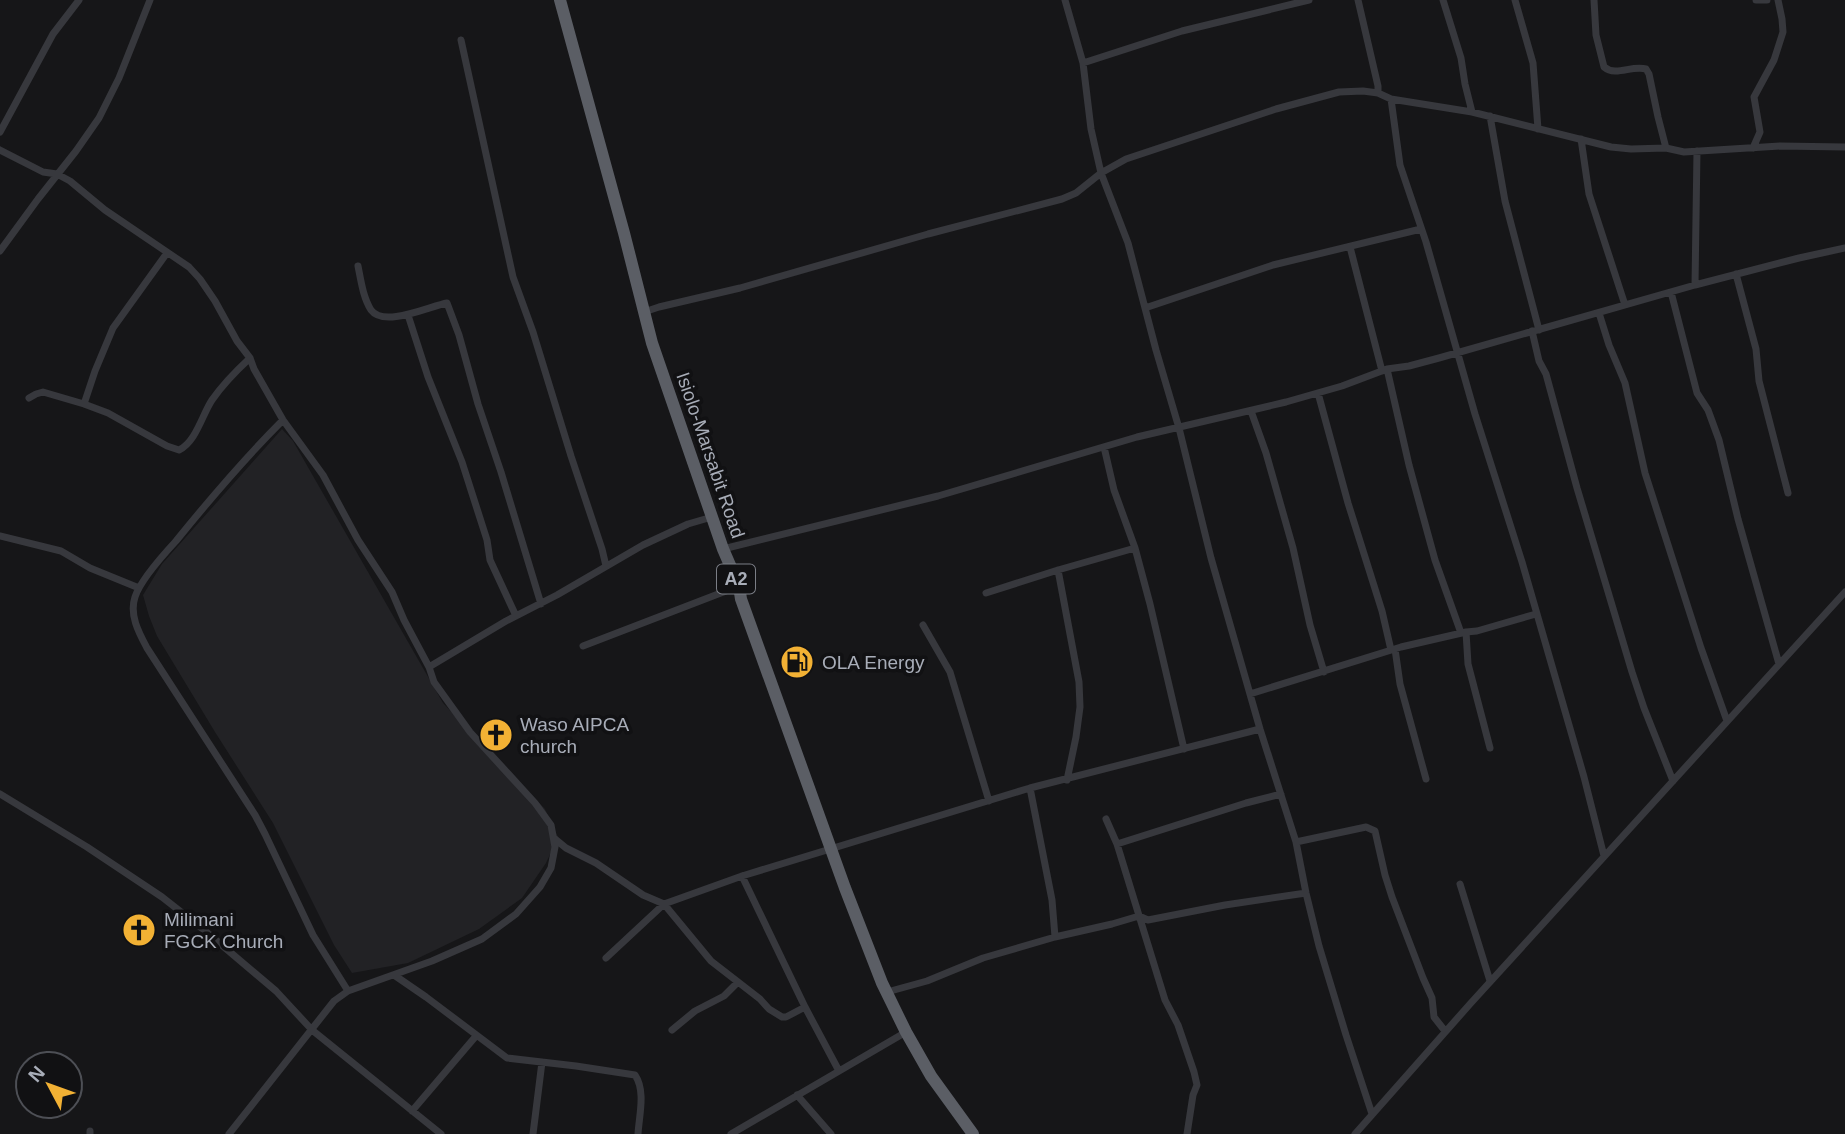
<svg xmlns="http://www.w3.org/2000/svg" width="1845" height="1134" font-family="Arial,sans-serif">
  <style>
    .built { fill: #222225 }
    .lines { fill: none; stroke-linecap: round; stroke-linejoin: round }
    .minor { stroke: #37383d; stroke-width: 7 }
    .trunk { stroke: #5b5e65; stroke-width: 12 }
    .labels { text-anchor: middle; stroke-width: 7; stroke-linejoin: round; paint-order: stroke }
    .shield { fill: #111113; stroke: #7b7e86; stroke-width: 2 }
    .shield-label { font-size: 18px; font-weight: bold; fill: #a8adb8 }
    .street-label { font-size: 19px; fill: #a8adb8; stroke: #111113 }
    .poi-label { font-size: 19px; fill: #a8adb8; stroke: #111113; text-anchor: start }
  </style>
  <rect width="100%" height="100%" fill="#161618"/>
  <path class="built" d="M282,429l11,12 150,262 102,106 13,28 -12,26 -24,35 -43,31 -71,34 -56,10 -18,-28 -61,-122 -58,-91 -58,-96 -8,-20 -6,-21 19,-31z"/>
  <g class="lines">
    <path class="minor" d="M1065,0l18,63 8,66 10,44 27,70 28,107 23,78 32,130 49,171 36,113 10,51 13,53 27,89 26,79
      M1358,0l20,86v7
      M1443,0l18,58 4,26 7,28
      M1515,0l18,63 5,66
      M1594,0l2,35 8,32c12,10 27,-2 42,2l3,5 9,43 8,31
      M1756,0h11
      M461,40l52,237 20,55 38,124 31,93 4,17
      M1083,63l99,-32 127,-31
      M1391,99l9,66 26,77 49,172 47,148 62,215 20,79
      M1490,116l15,85 34,129
      M0,132l53,-98 26,-34
      M1581,139l8,55 36,111
      M1753,148l7,-16 -6,-35 20,-37 9,-28 -1,-13 -4,-19
      M0,150l43,22 14,2 13,7 35,29 84,57 11,12 15,22 22,40 13,17 4,11 29,51 40,55 35,65 34,52 12,28 25,47 5,15 36,50 65,71 16,22 4,22 -4,21 -11,19 -24,27 -34,25 -50,22 -84,30 -14,10 -105,133
      M1350,247l32,124
      M0,251l38,-52 38,-48 23,-33 20,-40 31,-78
      M358,266c3,15 5,31 13,44 13,18 59,-4 76,-7l12,32 19,69 23,68 40,132
      M1736,274l20,75 3,32 29,112
      M1695,285l2,-134
      M1671,292l26,101 11,17 11,30 19,79 41,145
      M1145,308l128,-43 148,-36
      M644,312l15,-5 81,-19 188,-54 134,-35 14,-6 25,-20 25,-14 150,-50 63,-17 24,-1 15,2 13,6 81,13 139,35 20,2 35,-1 18,4 96,-6 65,1
      M1599,313l10,32 16,38 20,90 56,175 26,73
      M408,315l20,62 34,85 25,78 3,20 26,56
      M1532,331l7,30 7,13 31,114 55,184 12,36 29,73
      M1387,369l22,96 26,95 26,73
      M1318,393l30,110 34,108 9,39
      M29,398l7,-4 7,-2 41,12 24,9 59,33 12,4c17,-8 23,-35 33,-50 11,-16 24,-29 38,-42
      M84,404l11,-33 18,-43 54,-75
      M1251,411l15,42 27,95 17,77 14,47
      M283,420c-38,38 -73,79 -107,121 -12,13 -36,40 -41,56 -6,18 4,36 12,51l108,167 10,19 48,101 35,56
      M1104,447l10,43 21,58 15,56 34,145
      M0,536l61,15 29,17 49,20
      M723,549l215,-53 199,-59 149,-35 56,-16 45,-17 22,-3 30,-8 256,-73 104,-27 46,-10
      M1058,570l21,112 1,25 -4,30 -9,43
      M986,593l72,-23 77,-22
      M923,625l27,47 39,129
      M1466,632l2,32 22,84
      M583,646l156,-60
      M1395,649l5,35 26,95
      M429,667l77,-46 51,-26 86,-50 45,-21 24,-7
      M1250,694l151,-47 65,-15 11,-1 59,-17
      M1030,788l22,112 3,37
      M0,794l87,53 75,50 42,33 72,61 36,39 129,104
      M1106,819l11,25 48,156 13,25 16,47 3,13 -4,10 -6,39
      M555,839l11,9 30,15 47,32 21,9 47,57 49,38 9,10 13,8h4l19,-10
      M1296,842l70,-15 9,4 10,44 7,22 31,81 9,20 2,19 11,14
      M1117,844l129,-41 35,-9
      M742,876l63,131 34,64
      M1460,884l30,97
      M606,958l58,-54 78,-28 288,-88 230,-59
      M394,975l32,22 81,61 69,8 59,9c11,16 4,41 3,59
      M887,992l40,-11 56,-23 72,-21 57,-13 27,-8 9,4 77,-15 81,-12
      M672,1030l23,-19 29,-15 14,-14
      M797,1095l34,39
      M412,1111l64,-75
      M90,1134v-3
      M533,1134l9,-72
      M731,1134l175,-102
      M1355,1134l115,-130 375,-412"/>
    <path class="trunk" d="M560,0l64,233 28,110 71,206 16,37 2,13 104,289 37,95 24,49 25,44 42,58"/>
  </g>
  <defs>
    <symbol id="fuel-disc" viewBox="-11 -11 22 22"><circle r="9.5" fill="#f2b134" stroke="#111113"/><path d="M-5.5-6h7V0h2V4h1.3V-2.5L3-4.5l.8-.8L6-3V5H2.5V1h-1V6h-7ZM-4.2-4.7v3.2H.2V-4.7Z" fill="#111"/></symbol>
    <symbol id="church-disc" viewBox="-11 -11 22 22"><circle r="9.5" fill="#f2b134" stroke="#111113"/><path d="M-1.2-6h2.4v3.5h3.3v2.4h-3.3V6h-2.4V-.1h-3.3v-2.4h3.3Z" fill="#111"/></symbol>
  </defs>
  <g fill-rule="evenodd">
    <use href="#fuel-disc" x="778" y="643" width="38" height="38"/>
    <use href="#church-disc" x="477" y="716" width="38" height="38"/>
    <use href="#church-disc" x="120" y="911" width="38" height="38"/>
  </g>
  <g class="labels">
    <rect class="shield" x="717" y="564.5" width="38" height="29" rx="5"/>
    <g class="shield-label">
      <text x="736" y="585">A2</text>
    </g>
    <g class="street-label">
      <text transform="translate(711 455) rotate(71)" y="7">Isiolo-Marsabit Road</text>
    </g>
    <g class="poi-label">
      <text x="822" y="669">OLA Energy</text>
      <text x="520" y="731">Waso AIPCA<tspan x="520" dy="22">church</tspan></text>
      <text x="164" y="926">Milimani<tspan x="164" dy="22">FGCK Church</tspan></text>
    </g>
  </g>
  <g transform="translate(49 1085) rotate(311)"><circle r="33" fill="#111113" stroke="#4d4f55" stroke-width="2"/>
  <path d="M0-5L12 26L0 18L-12 26Z" fill="#f2b134"/>
  <text y="-10" font-size="19" font-weight="bold" text-anchor="middle" fill="#a8adb8">N</text>
  </g>
</svg>
